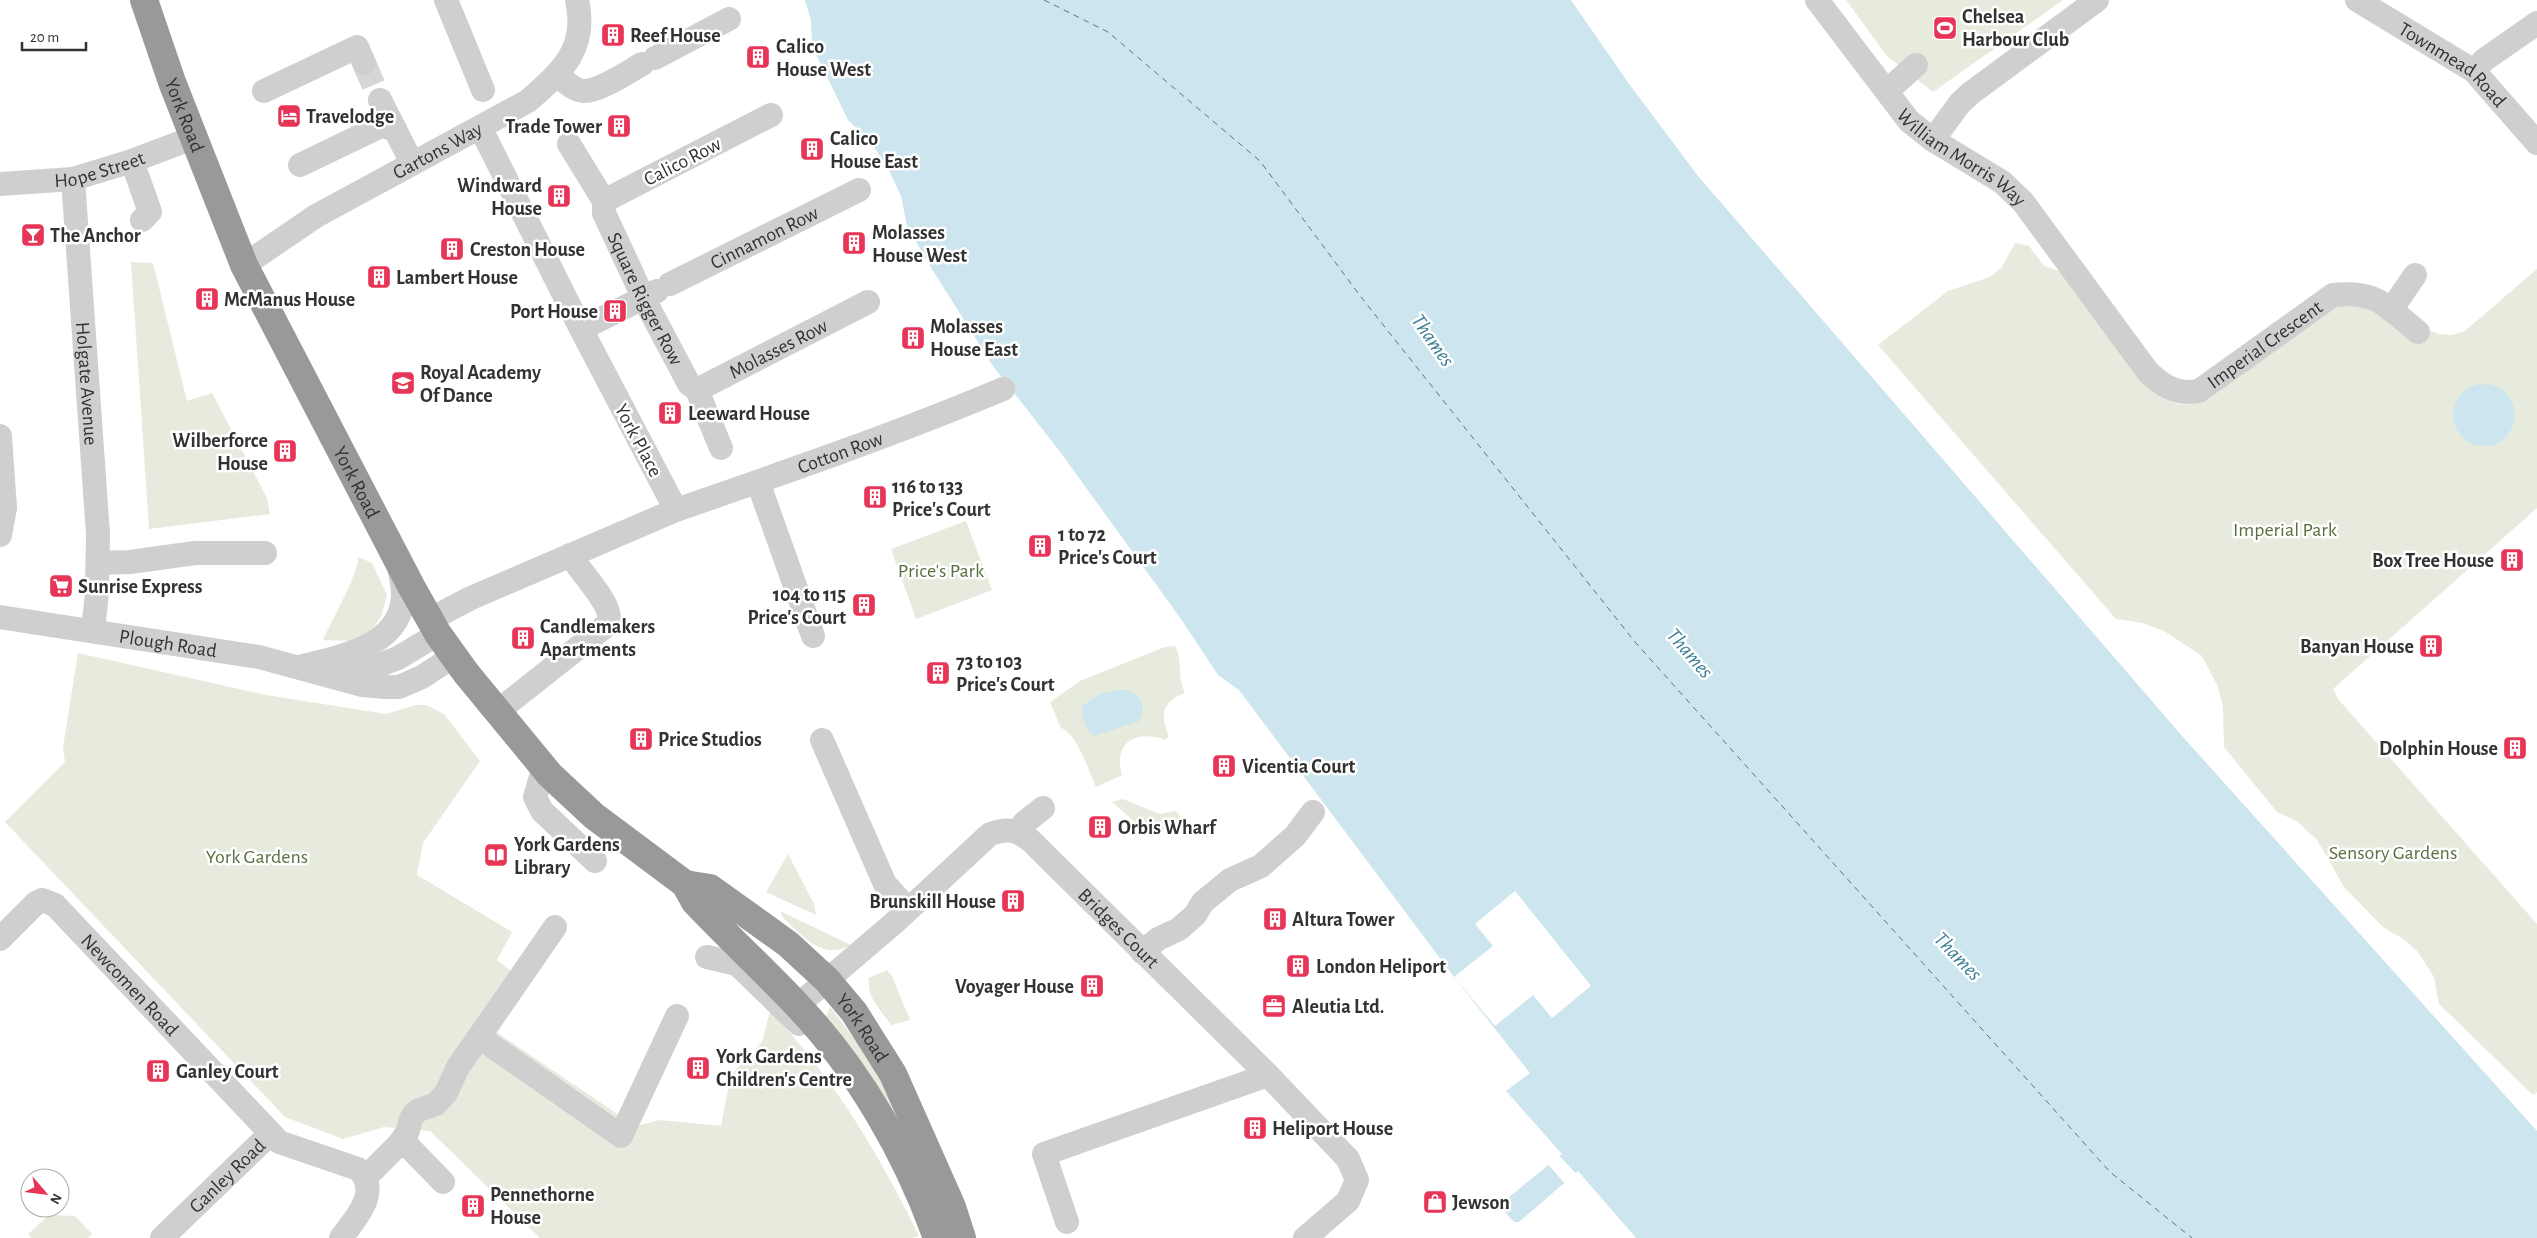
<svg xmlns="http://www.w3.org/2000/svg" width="2537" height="1238" font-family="'Alegreya Sans',sans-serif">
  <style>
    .green { fill: #e6ebdd }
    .water { fill: #cde5ee }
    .pier { fill: #fff }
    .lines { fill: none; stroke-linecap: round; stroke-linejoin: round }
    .ferry { stroke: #3e7e96; stroke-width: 1; stroke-dasharray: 6 5; stroke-linecap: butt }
    .minor-tunnel { stroke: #d6d6d6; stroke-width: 24; stroke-dasharray: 24 12; stroke-linecap: butt }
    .minor { stroke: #cfcfcf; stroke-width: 24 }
    .highway { stroke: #999; stroke-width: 28 }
    .labels { text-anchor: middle; stroke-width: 5; stroke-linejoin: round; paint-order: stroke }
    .poi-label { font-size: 20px; font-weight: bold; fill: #323232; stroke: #fff; text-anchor: start }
    .street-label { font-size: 20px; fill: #323232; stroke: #fff }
    .park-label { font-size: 20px; fill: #5a6f3e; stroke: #fff }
    .water-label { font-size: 21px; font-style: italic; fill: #3e7e96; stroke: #fff }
  </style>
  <rect width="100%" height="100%" fill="#fff"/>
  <path class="green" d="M1846,0h217l-130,92 -46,-36z
    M2015,243l14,3 15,20 20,7 87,117c22,16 31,18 57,10l121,-94 17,-6 93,34 13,1 13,-4 72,-62v239l-204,181 5,10 199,225v168l-4,3 -94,-91 -5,-27 -16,-25 -13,-12 -21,-12 -40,-41 -27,-47 -19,-18 -21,-10 -53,-65 -1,-41 -5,-19 -16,-31 -38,-25 -21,-8 -27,-4 -238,-274 70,-54 42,-14 12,-10z
    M131,262l22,1 34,138 25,-8 55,105 3,16 -121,15z
    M966,521l26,69 -76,29 -25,-70z
    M358,557l14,6 15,32 -6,22 -9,12 -20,12 -29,-1c8,-18 36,-67 35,-83z
    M1175,646c8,14 2,32 10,47 -24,9 -25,22 -16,43l-4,4c-30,-11 -52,3 -43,35l-26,12c-7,-15 -19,-54 -35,-59l-11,-26 30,-21 85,-34z
    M78,653l188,42 120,19 30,-9h10l18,9 36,47 -57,82 -6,32 95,57 -15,28 31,25 -32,47 139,94 25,-6 61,6 10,-51 31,-33 8,-31c63,66 109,143 149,225l-7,2h-372l-110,-107 -46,-4 -41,12 -58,-22 -280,-295 60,-60 -2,-15z
    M1123,799l37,15 16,-3 5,6 -29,20 -40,-35z
    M788,854l26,50 2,11 -50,-23z
    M780,911l71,34c-30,16 -47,-9 -68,-27z
    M887,970l5,6 18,44 -19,5c-10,-15 -25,-28 -22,-47z
    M830,1007l38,49 25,43 43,96 -106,-170 -4,-9z
    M49,1215l26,1 17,18 -4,4h-57l-3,-4z"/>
  <path class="water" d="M805,0h766l56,81 71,95 485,561 354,394v107h-901l-58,-67 -59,51h-5l-15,-17 63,-51 -56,-63 24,-18 -76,-96 -215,-287 -21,-15 -37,-56 -120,-166 -68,-87 -63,-100 -23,-40 -6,-30 -13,-28 -19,-28 -21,-20 -36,-74 -1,-26z
    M2453 415a31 31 0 1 1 62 0a31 31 0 1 1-62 0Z
    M1117,690h11l12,8 3,11 -4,12 -45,15c-10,-9 -12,-18 -12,-30l18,-12z"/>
  <path class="pier" d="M1515,891l76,95 -39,32 -19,-23 -38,31 -41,-49 39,-31 -18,-22z
    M1558,1154l19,21 -11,10 -19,-22z"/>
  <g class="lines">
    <path class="ferry" d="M1044,0l64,32 152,129 101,136 274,345 475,530 82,66"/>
    <path class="minor-tunnel" d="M364,63l16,37"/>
    <g class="minor">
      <path d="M446,0l37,90"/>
      <path id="s1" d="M1817,0l92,121 24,19 69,42 21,20 125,170c16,15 29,23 51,19l134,-96c44,-5 53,11 85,37"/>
      <path id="s2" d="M2357,0l117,71 63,72"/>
      <path d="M655,58l74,-39"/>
      <path d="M2474,71l10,-11 53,-37"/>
      <path d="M557,75c8,6 17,16 27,16 16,0 44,-19 58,-27"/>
      <path d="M264,91l93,-44 7,16"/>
      <path d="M1887,91l29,-26"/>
      <path d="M380,100l32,63"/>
      <path id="s3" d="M771,115l-167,86v12l39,84 46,87 8,6 171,-88"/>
      <path d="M1933,140l27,-37 11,-10 126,-93"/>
      <path d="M569,144l35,57"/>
      <path d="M132,161l18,51 -8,8"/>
      <path d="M300,165l81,-39 14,3"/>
      <path id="s4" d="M73,179l25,355 -1,53"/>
      <path id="s5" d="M0,184l73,-5 59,-18 63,-24"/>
      <path id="s6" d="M244,265l72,-49 212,-115c34,-30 60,-52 49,-101"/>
      <path id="s7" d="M670,284l189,-94"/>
      <path d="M2391,310l24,-35"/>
      <path d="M581,329l76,-38"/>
      <path d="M697,390l24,58"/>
      <path d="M0,436l5,72 -5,27"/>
      <path d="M758,482l55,154"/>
      <path id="s8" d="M676,510c110,-38 220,-76 327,-121"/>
      <path d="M99,563l31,-1 65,-9h70"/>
      <path id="s9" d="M0,617l259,40 103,28 23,2h14l23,-10 32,-21"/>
      <path d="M429,620l42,-22 205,-88 -95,-181 -100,-200"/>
      <path d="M93,630l4,-37"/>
      <path d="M303,666c39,-10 101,-21 100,-73 0,-9 -3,-18 -4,-27"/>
      <path d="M333,675l44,-9 21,-8 40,-24"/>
      <path d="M498,711l110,-87c8,-17 -28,-52 -38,-69"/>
      <path d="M822,740l63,144 23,25"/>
      <path d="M544,767l-9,30 7,14 53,50"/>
      <path d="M1020,833l4,-10 19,-15"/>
      <path id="s10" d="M0,939l36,-36 6,-3 13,5 224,237 79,27c24,22 -3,50 -17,69"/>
      <path d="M1142,952l16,-13 21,-10 16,-14 8,-13 27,-22 31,-14 34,-30 18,-24"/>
      <path d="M707,957l30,7 62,60"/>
      <path id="s11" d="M798,1005l96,-82 96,-89c17,-6 25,-5 40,6l238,235 80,84 9,21 -9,21 -43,37"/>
      <path d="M479,1037l76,-110"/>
      <path d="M400,1143l9,4 34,35"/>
      <path d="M366,1177l34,-34 8,-12 2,-10 4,-7 5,-4 17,-6 10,-11 12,-26 21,-30 142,99 56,-120"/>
      <path d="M1067,1222l-23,-68 224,-79"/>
      <path id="s12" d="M162,1238l108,-104"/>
    </g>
    <g class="highway">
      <path id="s13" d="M144,0l28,82 72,183 167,321 27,48 28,39 84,102 44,41 91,68 10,18c33,35 69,68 102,103 62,65 110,149 140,233"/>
      <path id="s14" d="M685,884l25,4 78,56 39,36 27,32 39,62 59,133 10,31"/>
    </g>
  </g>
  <defs>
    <symbol id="stadium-square" viewBox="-11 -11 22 22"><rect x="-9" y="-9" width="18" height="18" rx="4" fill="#e73557" stroke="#fff"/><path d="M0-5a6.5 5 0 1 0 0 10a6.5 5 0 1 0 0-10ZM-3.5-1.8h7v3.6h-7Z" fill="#fff"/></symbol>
    <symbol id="building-square" viewBox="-11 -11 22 22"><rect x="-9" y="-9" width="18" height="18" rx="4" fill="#e73557" stroke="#fff"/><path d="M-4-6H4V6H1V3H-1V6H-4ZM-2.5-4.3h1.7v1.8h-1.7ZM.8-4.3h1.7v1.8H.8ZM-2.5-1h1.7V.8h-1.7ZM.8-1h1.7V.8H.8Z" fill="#fff"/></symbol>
    <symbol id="hotel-square" viewBox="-11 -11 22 22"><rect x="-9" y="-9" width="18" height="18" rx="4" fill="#e73557" stroke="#fff"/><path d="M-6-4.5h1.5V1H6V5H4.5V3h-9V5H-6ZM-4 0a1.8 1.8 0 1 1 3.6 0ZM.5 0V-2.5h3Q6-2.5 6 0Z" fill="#fff"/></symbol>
    <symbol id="bar-square" viewBox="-11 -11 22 22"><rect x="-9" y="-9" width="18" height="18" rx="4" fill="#e73557" stroke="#fff"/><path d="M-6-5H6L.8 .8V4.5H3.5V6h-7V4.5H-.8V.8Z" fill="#fff"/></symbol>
    <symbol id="school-square" viewBox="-11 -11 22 22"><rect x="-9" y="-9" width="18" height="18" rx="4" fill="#e73557" stroke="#fff"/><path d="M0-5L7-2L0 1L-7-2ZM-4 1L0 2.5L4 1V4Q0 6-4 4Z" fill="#fff"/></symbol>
    <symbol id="supermarket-square" viewBox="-11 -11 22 22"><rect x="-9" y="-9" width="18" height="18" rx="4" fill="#e73557" stroke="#fff"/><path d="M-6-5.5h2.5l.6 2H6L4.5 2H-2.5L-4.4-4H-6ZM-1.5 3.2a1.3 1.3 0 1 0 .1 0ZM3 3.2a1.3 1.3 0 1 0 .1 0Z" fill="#fff"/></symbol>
    <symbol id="library-square" viewBox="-11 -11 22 22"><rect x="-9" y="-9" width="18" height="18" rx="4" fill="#e73557" stroke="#fff"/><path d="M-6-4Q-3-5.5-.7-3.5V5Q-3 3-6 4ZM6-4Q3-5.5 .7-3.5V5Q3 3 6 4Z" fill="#fff"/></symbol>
    <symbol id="office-square" viewBox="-11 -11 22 22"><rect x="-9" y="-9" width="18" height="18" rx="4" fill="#e73557" stroke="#fff"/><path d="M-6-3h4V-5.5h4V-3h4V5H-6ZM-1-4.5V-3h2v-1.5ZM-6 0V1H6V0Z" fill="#fff"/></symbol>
    <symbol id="shop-square" viewBox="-11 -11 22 22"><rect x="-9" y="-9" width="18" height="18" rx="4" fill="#e73557" stroke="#fff"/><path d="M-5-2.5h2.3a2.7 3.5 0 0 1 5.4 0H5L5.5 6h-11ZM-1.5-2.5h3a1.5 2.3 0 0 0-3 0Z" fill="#fff"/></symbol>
  </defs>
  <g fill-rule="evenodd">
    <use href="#stadium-square" x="1931" y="14" width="28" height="28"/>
    <use href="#building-square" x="599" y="21" width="28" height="28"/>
    <use href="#building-square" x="744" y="43" width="28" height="28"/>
    <use href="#hotel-square" x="275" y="102" width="28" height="28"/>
    <use href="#building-square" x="605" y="112" width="28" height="28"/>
    <use href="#building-square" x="798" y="135" width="28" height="28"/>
    <use href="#building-square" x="545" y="182" width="28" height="28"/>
    <use href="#bar-square" x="19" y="221" width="28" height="28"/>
    <use href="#building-square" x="840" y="229" width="28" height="28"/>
    <use href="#building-square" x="438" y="235" width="28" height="28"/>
    <use href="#building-square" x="365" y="263" width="28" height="28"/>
    <use href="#building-square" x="193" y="285" width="28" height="28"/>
    <use href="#building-square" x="601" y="297" width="28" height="28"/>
    <use href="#building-square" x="899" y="324" width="28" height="28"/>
    <use href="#school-square" x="389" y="369" width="28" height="28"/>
    <use href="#building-square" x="656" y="399" width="28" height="28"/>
    <use href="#building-square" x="271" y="437" width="28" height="28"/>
    <use href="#building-square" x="861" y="483" width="28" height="28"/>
    <use href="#building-square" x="1026" y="532" width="28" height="28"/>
    <use href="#building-square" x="2498" y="546" width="28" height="28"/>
    <use href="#supermarket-square" x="47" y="572" width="28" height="28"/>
    <use href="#building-square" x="850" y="591" width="28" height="28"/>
    <use href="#building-square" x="509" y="624" width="28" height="28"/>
    <use href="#building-square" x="2417" y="632" width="28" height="28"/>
    <use href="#building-square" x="924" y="659" width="28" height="28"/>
    <use href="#building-square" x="627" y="725" width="28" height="28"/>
    <use href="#building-square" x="2501" y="734" width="28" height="28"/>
    <use href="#building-square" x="1210" y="752" width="28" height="28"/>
    <use href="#building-square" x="1086" y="813" width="28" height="28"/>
    <use href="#library-square" x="482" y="841" width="28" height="28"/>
    <use href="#building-square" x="999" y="887" width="28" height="28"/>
    <use href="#building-square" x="1261" y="905" width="28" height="28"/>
    <use href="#building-square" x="1284" y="952" width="28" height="28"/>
    <use href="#building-square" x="1078" y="972" width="28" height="28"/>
    <use href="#office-square" x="1260" y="992" width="28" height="28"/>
    <use href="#building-square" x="684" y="1054" width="28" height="28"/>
    <use href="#building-square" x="144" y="1057" width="28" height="28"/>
    <use href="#building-square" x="1241" y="1114" width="28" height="28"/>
    <use href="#shop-square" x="1421" y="1188" width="28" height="28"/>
    <use href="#building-square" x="459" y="1192" width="28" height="28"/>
  </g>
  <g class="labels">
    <g class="poi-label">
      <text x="1962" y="23">Chelsea<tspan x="1962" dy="23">Harbour Club</tspan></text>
      <text x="630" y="42">Reef House</text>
      <text x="776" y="53">Calico<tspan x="776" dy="23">House West</tspan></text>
      <text x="306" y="123">Travelodge</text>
      <text x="602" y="133" text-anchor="end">Trade Tower</text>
      <text x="830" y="145">Calico<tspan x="830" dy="23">House East</tspan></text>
      <text x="542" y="192" text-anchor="end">Windward<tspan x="542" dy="23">House</tspan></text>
      <text x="872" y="239">Molasses<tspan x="872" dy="23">House West</tspan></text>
      <text x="50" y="242">The Anchor</text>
      <text x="470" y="256">Creston House</text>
      <text x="396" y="284">Lambert House</text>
      <text x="224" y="306">McManus House</text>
      <text x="598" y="318" text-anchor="end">Port House</text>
      <text x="930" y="333">Molasses<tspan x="930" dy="23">House East</tspan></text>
      <text x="420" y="379">Royal Academy<tspan x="420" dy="23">Of Dance</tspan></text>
      <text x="688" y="420">Leeward House</text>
      <text x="268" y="447" text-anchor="end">Wilberforce<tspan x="268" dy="23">House</tspan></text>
      <text x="892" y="493">116 to 133<tspan x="892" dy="23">Price's Court</tspan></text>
      <text x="1058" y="541">1 to 72<tspan x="1058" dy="23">Price's Court</tspan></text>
      <text x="2494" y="567" text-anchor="end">Box Tree House</text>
      <text x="78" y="593">Sunrise Express</text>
      <text x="846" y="601" text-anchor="end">104 to 115<tspan x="846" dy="23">Price's Court</tspan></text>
      <text x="540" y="633">Candlemakers<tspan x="540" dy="23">Apartments</tspan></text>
      <text x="2414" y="653" text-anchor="end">Banyan House</text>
      <text x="956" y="668">73 to 103<tspan x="956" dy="23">Price's Court</tspan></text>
      <text x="658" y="746">Price Studios</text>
      <text x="2498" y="755" text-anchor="end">Dolphin House</text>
      <text x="1242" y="773">Vicentia Court</text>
      <text x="1118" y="834">Orbis Wharf</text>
      <text x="514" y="851">York Gardens<tspan x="514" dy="23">Library</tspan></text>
      <text x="996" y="908" text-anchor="end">Brunskill House</text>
      <text x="1292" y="926">Altura Tower</text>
      <text x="1316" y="973">London Heliport</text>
      <text x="1074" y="993" text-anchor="end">Voyager House</text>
      <text x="1292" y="1013">Aleutia Ltd.</text>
      <text x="716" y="1063">York Gardens<tspan x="716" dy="23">Children's Centre</tspan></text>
      <text x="176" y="1078">Ganley Court</text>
      <text x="1272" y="1135">Heliport House</text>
      <text x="490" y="1201">Pennethorne<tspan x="490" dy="23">House</tspan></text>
      <text x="1452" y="1209">Jewson</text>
    </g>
    <g class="street-label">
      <text dy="7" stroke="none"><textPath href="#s2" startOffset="116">Townmead Road</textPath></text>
      <text dy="7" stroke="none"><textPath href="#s13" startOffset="122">York Road</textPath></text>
      <text dy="7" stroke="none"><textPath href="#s6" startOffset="225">Gartons Way</textPath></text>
      <text dy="7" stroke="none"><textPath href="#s1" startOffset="216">William Morris Way</textPath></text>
      <text transform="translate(682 161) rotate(-27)" y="7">Calico Row</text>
      <text dy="7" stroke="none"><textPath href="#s5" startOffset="101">Hope Street</textPath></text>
      <text dy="7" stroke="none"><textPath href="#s7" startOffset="105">Cinnamon Row</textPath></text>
      <text dy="7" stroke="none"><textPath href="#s3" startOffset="295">Square Rigger Row</textPath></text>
      <text dy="7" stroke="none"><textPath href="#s1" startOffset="641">Imperial Crescent</textPath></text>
      <text dy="7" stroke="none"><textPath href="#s3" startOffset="492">Molasses Row</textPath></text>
      <text dy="7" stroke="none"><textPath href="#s4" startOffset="205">Holgate Avenue</textPath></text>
      <text transform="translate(639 440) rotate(62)" y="7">York Place</text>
      <text dy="7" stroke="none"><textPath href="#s8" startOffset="174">Cotton Row</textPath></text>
      <text dy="7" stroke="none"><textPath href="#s13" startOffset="528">York Road</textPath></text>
      <text dy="7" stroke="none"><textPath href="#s9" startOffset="170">Plough Road</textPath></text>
      <text dy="7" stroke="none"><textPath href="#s11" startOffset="425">Bridges Court</textPath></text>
      <text dy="7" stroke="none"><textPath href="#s10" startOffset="181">Newcomen Road</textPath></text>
      <text dy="7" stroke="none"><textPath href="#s14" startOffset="234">York Road</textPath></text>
      <text dy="7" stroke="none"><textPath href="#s12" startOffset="90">Ganley Road</textPath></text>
    </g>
    <g class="park-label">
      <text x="2285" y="536">Imperial Park</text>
      <text x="941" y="577">Price's Park</text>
      <text x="2393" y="859">Sensory Gardens</text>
      <text x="257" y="863">York Gardens</text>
    </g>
    <g class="water-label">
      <text transform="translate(1433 340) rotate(55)" y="7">Thames</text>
      <text transform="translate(1690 653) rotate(49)" y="7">Thames</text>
      <text transform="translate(1958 956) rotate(46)" y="7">Thames</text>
    </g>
  </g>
  <g transform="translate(45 1193) rotate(118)"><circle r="24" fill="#ffffff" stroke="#adadad"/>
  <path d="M0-4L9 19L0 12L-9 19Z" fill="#e73557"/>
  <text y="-8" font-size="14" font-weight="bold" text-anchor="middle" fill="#323232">N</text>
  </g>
  <path d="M22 42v8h64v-8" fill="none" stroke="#323232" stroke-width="2.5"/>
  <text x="30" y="42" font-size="15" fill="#323232" stroke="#ffffff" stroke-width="4" paint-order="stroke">20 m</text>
</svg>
